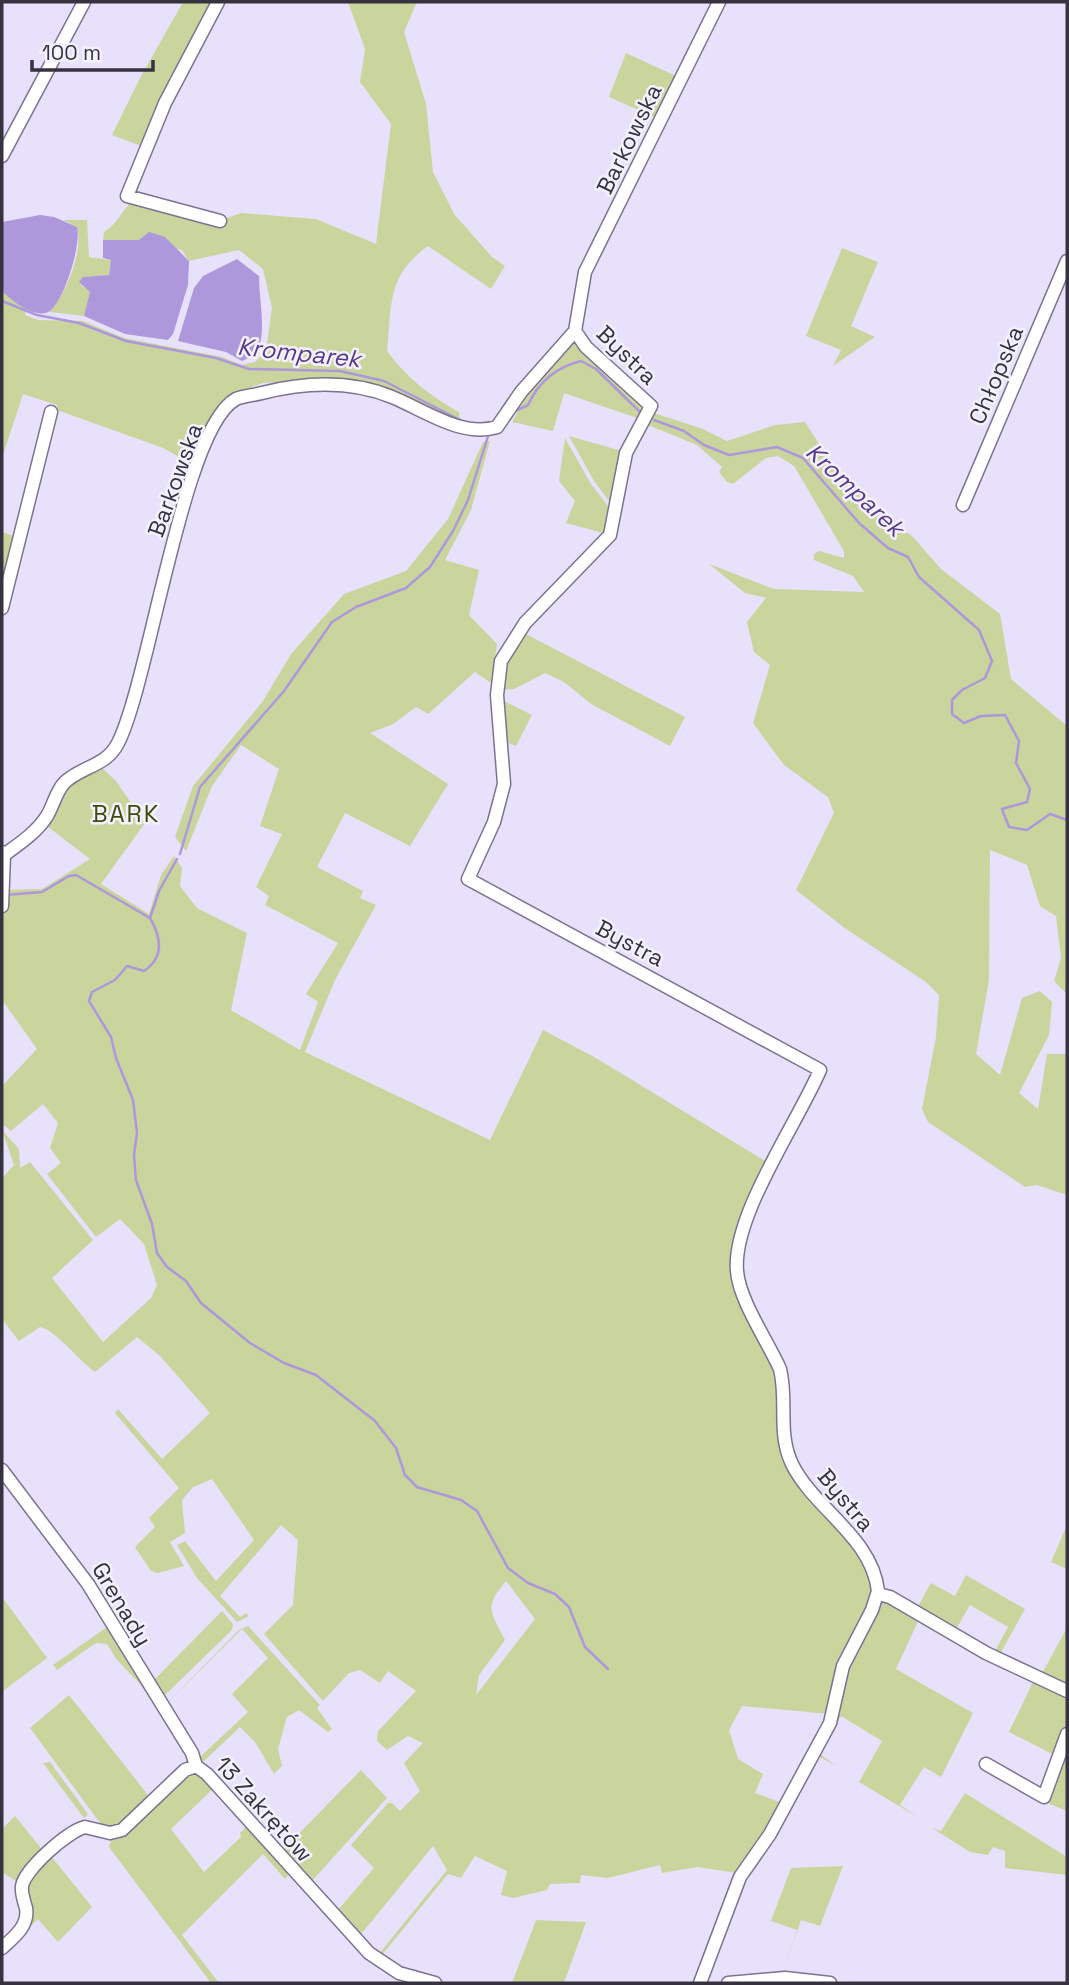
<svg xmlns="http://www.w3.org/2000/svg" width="1069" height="1985" font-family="'Space Grotesk',sans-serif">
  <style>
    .green { fill: #cad49d; fill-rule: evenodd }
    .water { fill: #ad98db }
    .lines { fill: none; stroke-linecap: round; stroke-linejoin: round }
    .stream { stroke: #ad98db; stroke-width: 2.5 }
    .minor-casing { stroke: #7c7391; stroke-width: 15 }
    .minor { stroke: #fff; stroke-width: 12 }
    .labels { text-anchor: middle; stroke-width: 5; stroke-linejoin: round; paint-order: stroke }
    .street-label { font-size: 23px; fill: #36323f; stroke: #f4f1fe }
    .water-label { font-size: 24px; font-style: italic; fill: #593b8a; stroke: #f4f1fe }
    .neighbourhood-label { font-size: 24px; letter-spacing: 2px; fill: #42490d; stroke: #f4f1fe }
  </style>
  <rect width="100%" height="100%" fill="#e8e1fc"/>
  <path class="green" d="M183,2h33l-72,145 -32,-12 28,-57z
    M348,2h69l-13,30 22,72 7,68 21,42 38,43 13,9 -14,23 -63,-43c-42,30 -36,60 -41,105 20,27 43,45 72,61l1,11 -69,-32 -60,-12 -68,4 -30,10 -16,21 -23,51 -31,-17 -106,-38v-5l-34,-11 -21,64v-167l25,18 -2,6 13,5 45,1 41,17 98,19 20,8 13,-3 11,-11 6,-43 -9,-39 -24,-19 -50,11 -7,-11 -43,-10h-36l1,-8c15,-9 18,-23 29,-31l80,22 28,-10 75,6 60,25 15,-120 -31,-42 5,-33z
    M626,53l50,23 -20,42 -47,-21z
    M63,220h24l2,37 22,3 -2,15 -26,2 -1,9 9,6 -7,24 -35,-4c17,-17 35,-62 28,-85z
    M842,248l36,14 -27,64 24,11 -42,29 8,-16 -35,-14z
    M569,343h10l67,64 -6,12 -76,-26 -11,38 -41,-9 20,-35z
    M654,413l49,16 24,12 48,-16 30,-3 29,45 30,32 49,38 28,32 59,45 11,65 56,47v268l-13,-13 7,-23 -5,-42 -16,-10 -13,-41 -37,-15 -1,130 -13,74 24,21 22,-77 18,-7 12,11 -3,33 -30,58 19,16 9,-55h20v141l-30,-10 -12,2 -97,-65 -6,-13 14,-72 3,-42 -13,-13 -80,-53 -50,-39 38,-77 -6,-16 -44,-32 -31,-42 17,-58 -16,-13 -7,-30 19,-24 -21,-5 -36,-29 65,25 90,3 -11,-16 -39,-16v-6l5,-3 25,7v-7l-50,-85 -16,-10 -12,2 -33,26 -6,-2 -8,-10 3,-5 -25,-22 -49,-20z
    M569,436l53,15 -10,54 -18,-24z
    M565,438l26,46 20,26 -4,17 -4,6 -37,-10 9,-22 -16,-20z
    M490,441l-19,69 -26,50 34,10 -10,45 28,29 -6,39 -16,-11 -47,42 -12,-7 -23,17 -23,9 78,51 -38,62 -65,-33 -28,54 46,24 -3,7 16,7 -41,75 -30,72 185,88 53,-110 53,28 171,104 -35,112 44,97 2,66 8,28 18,30 32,28 23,33 17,38 -47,120 -87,-8 -13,24 9,29 25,15 -8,19 27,10 -45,70 -40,-6 -35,6 -2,-8 -52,13 -27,-3 -1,8 -30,1 -3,6 -34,8 -12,-3 6,-24 -32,-15 -14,22 -13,-4 -66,81h-4l69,-85 -14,-24 -75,92 -45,-51 3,-4 1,8 20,20 37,-43 -23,-23 37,-42h4l8,8 20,-20 -16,-28 19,-20 -15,-7 -21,14 -10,-9 1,-10 38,-40 -28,-20 -8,12 -20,-13 -11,3 -26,28 -59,-67 29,-29 5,-65 -17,-15 -61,71 20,21 6,-4 3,3 -12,6 -40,-44 -20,-33 8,-4 31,40 38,-41 -42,-61 -19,8 -11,13 3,33 -15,9 14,24 -26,7 -7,-2 -16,-24 20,-20 -6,-9 30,-30 -64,-75 3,-4 44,50 48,-46 -50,-57 -23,-19 -42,35c-16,-11 -39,-42 -55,-45l-21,14 -17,-22v-141l12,-13 -12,-35 17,19 1,19 10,-6 63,78 -41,38 51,64 48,-44 6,-13 -13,-41 -24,-25 -24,18 -49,-63 14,-11 -11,-15 8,-25 -15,-19 -32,27 -9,-7v-38l35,-37 -35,-49v-82l5,-58 10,-8 -7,10 -2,28 34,-1 48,-30 -42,-32 17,-40 37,-19 14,13 29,42 -44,61 48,30 12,-39 13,-19 8,12 -2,18 17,22 50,25 -16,77 69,40 18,-48 -12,-8 32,-51 -73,-38 4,-9 -13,-9 26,-53 -22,-8 19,-57 -38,-24 -29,41 -26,65 -11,-14 18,-51 70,-85 28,-47 53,-60 62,-23 42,-52 35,-77zM506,1581l29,38 -59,76 3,-20 26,-35c-15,-29 -21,-33 1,-59z
    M2,532l14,5 -14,63z
    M524,633l161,84 -15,29 -79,-42 -27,-22 -19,-9 -31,16 -13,1 8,-37z
    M502,700l30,15 -16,31 -12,-5z
    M1067,1525v44l-16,-7z
    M72,1567l117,187v9l-5,3 4,-11 -48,-71 -23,-24 -10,-16 -11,-1 -39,27 -4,-5 54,-38z
    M966,1575l59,34 -26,47 -5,-3 14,-26 -38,-22 -15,26 -38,-23 14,-25 24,13z
    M2,1597l45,61 -44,33 -1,-1z
    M884,1599l36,18 -24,52 77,44 -32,64 -17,-10 -24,38 19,13 -60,-36 23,-41 -41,-25 -21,38 16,12 -18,-10 24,-79 36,-75z
    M222,1611l11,13 -1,6 -70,68 -16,-21 5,-4 4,6z
    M248,1626l72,79 -3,3 15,21 -4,3 -29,-22 -12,7 -9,32 4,17 -8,8 -19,-32 -15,-15 -37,35 -3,-5 48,-45 -16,-18 36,-36 -26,-29 -76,75 73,-74z
    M1067,1628v61l-26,-14z
    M1033,1682l34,11v35l-11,28 -47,-24z
    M69,1695l83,105 -34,28 -15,-1 -73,-99z
    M1067,1741v70l-20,-8z
    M50,1762l38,52 -4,4 -41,-55z
    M193,1770l22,17 -44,42 33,43 37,-35 -1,-4 7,-7 43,47 -5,6 -22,-25 -81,81 37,48h-8l-102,-136 2,-7z
    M361,1770l26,28 -77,85 -29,-31z
    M965,1793l102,64v18l-62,-7v-17l-12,-4 -5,8 -18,-3 -38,-24 9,3z
    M15,1816l30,37 -26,30 -17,-11v-43z
    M51,1856l41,51 -34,35 -20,-23 -36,36 19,-21 4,-49z
    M843,1866l-23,60 -19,-6 -18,53 14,-43 -26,-9 20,-53z
    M536,1920l50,2 -22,61h-52z"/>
  <path class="water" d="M40,215l14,2 23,10c5,16 -14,81 -31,86 -15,3 -34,-12 -44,-22v-69z
    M149,232l16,5 24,24 -1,24 -15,49 -5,6 -43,-6 -41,-18 6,-24 -11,-10 4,-5 26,-2 2,-15 -8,-2v-18h36z
    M237,259l22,17c0,27 8,52 -2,78l-15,7 -16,-9 -48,-11 16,-53 9,-12z"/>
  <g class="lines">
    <path class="stream" d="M2,301l35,14 42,8 47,18 90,17 33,11 91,2 44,10 80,41
      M515,411l13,-6c11,-24 28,-38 53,-44l15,8 46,45
      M654,420l30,11 20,14 25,10 48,-8 26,11 56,65 29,25 20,9 11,20 60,53 13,31 -7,17 -23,12 -10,10v14l12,9 17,-7 24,-1 14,26 -3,22 14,26 -3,13 -25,7 7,18 18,3 23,-16 17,6
      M180,854l20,-67 84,-96 48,-69 24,-15 50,-19 24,-21 23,-36 15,-31 21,-67
      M177,859l-18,32 -9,27c11,19 15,39 -6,53l-17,-5 -12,14 -23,12 -3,9 22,36 5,21 17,42 4,33 -3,22 2,25 16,44 5,29 10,14 19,14 15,22 49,40 34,20 32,12 59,46 21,27 9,27 12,12 44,13 16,11 31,57 20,15 27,11 14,13 16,40 23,22
      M5,895l37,-3 27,-16 7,-1 74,43"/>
    <defs>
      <path id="minor" d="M218,2l-53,101 -38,93 93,25
        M2,156l82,-154
        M575,331l11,16 65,59 -25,47 -16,82 -85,88 -24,38 -4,34 7,89 -10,38 -26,57 352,191c-22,52 -88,146 -83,201 2,29 31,71 43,98 8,31 -3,64 12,95 22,45 80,73 86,127l-6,19 -29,56 -13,57 -60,111 -30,43 -40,106
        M963,505l104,-244
        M2,608l49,-196
        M2,852l2,3c15,-11 33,-23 43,-39 6,-10 9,-24 17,-33 17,-17 42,-16 54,-40 32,-63 65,-316 118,-344 7,-3 18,-4 26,-6 44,-11 88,-13 130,4 32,13 70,41 105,30l24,-35 54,-61 10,-59 134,-270
        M2,906l2,-51
        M2,1470l86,114 104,169 4,13
        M878,1594l12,3 96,56 81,38
        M986,1764l58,33 23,-63
        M2,1948c12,-11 27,-22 24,-40 -2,-7 -5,-15 -4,-22 3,-17 46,-55 63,-59l25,6 12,-3 63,-60 11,-4 11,8 162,179 30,20 36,10
        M728,1983l57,-5 45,5"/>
    </defs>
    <use href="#minor" class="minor-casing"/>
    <use href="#minor" class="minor"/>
  </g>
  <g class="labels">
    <g class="street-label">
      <text transform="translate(629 139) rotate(-64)" y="8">Barkowska</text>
      <text transform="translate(627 355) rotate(44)" y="8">Bystra</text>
      <text transform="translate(996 375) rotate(-67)" y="8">Chłopska</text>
      <text transform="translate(175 480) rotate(-70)" y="8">Barkowska</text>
      <text transform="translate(630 943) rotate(28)" y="8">Bystra</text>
      <text transform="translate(846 1500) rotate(50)" y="8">Bystra</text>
      <text transform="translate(122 1604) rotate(59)" y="8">Grenady</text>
      <text transform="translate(264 1809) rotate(48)" y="8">13 Zakrętów</text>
    </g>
    <g class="water-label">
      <text transform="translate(299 353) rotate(6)" y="8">Kromparek</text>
      <text transform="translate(855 490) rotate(43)" y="8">Kromparek</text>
    </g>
    <g class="neighbourhood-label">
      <text x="126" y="822">BARK</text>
    </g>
  </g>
  <rect width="1069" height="1985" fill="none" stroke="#36323f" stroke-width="7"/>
  <path d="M32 60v10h121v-10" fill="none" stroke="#36323f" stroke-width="3.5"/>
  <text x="42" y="60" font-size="21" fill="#36323f" stroke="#f4f1fe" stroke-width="5" paint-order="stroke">100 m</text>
</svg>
